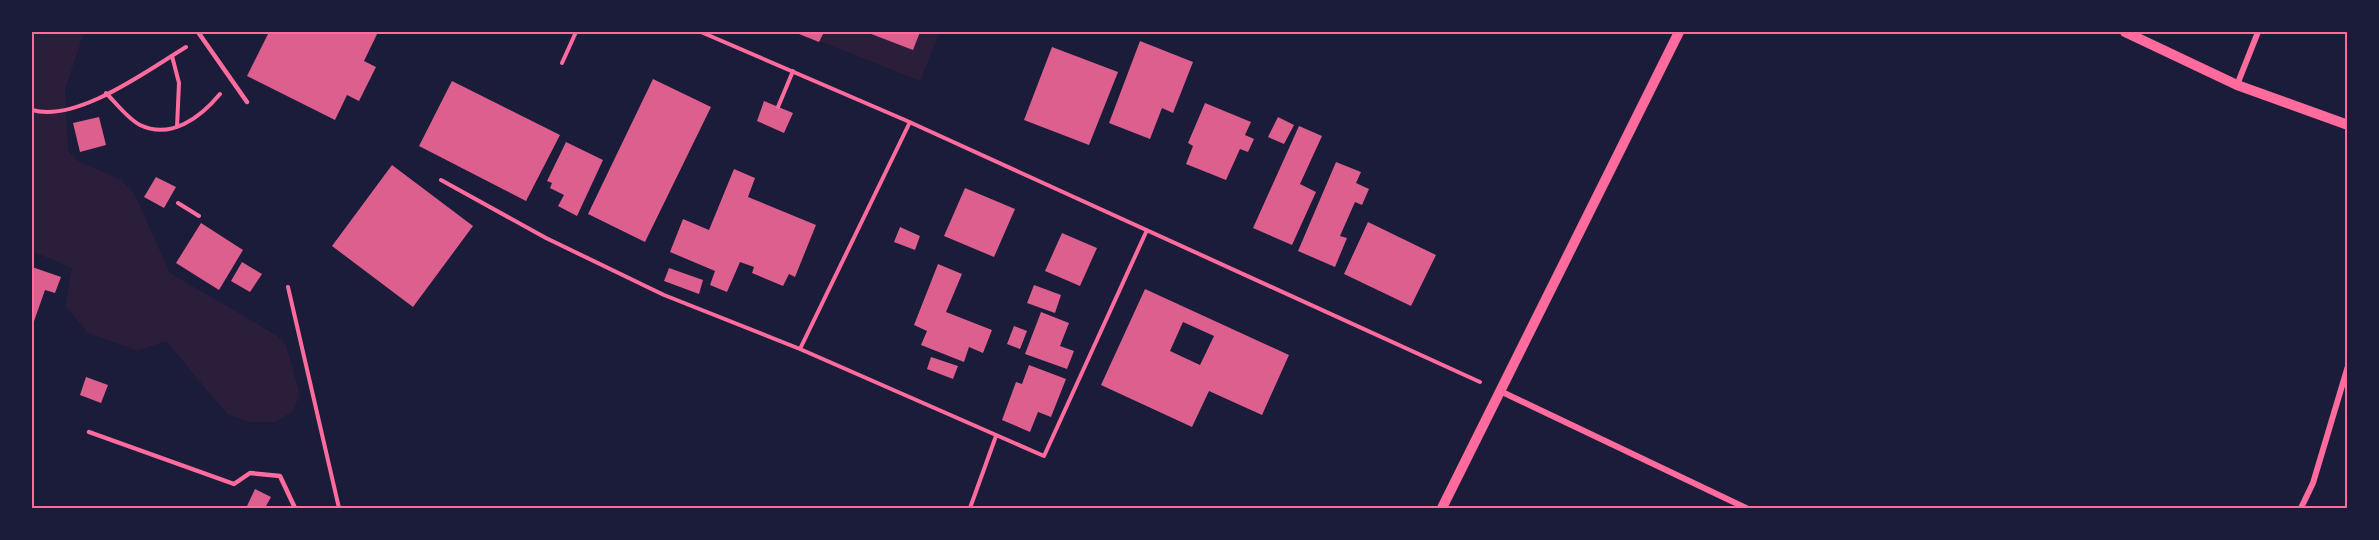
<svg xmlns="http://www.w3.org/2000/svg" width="2379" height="540" font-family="Ubuntu,sans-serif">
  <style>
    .green { fill: #2a1e3b }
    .building { fill: #dd5f8e; fill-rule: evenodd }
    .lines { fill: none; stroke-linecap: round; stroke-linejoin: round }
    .path { stroke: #ff6b9d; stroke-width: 4 }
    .service { stroke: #ff6b9d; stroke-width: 4.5 }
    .minor { stroke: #ff6b9d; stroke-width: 6 }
    .tertiary { stroke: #ff6b9d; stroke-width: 10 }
    .neatline { fill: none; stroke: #ff6b9d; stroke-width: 2 }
  </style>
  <rect width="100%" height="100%" fill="#1b1b3a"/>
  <path class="green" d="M32,32h52l-19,58 3,61 10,10 43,19 13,13 36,80 106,62 10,10 14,50 -7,16 -18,11h-26l-22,-8 -61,-73 -28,10 -50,-18 -23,-27 7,-38 -40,-17z
    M797,32h143l-20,49z"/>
  <path class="building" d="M269,32h109l-14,29 12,6 -17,34 -12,-6 -12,25 -88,-44z
    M794,32h30l-5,10z
    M866,32h54l-7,18z
    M1140,41l53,21 -20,51 -11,-5 -12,31 -41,-16z
    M1052,47l66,25 -29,73 -65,-25z
    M653,79l58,28 -66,135 -57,-28z
    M452,81l108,54 -34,66 -107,-55z
    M764,101l29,12 -9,20 -27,-12z
    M1205,103l46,19 -6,13 9,4 -6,13 -8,-3 -14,31 -40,-16 7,-18 -5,-3z
    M99,117l7,28 -26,7 -7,-29z
    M1278,117l16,8 -10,19 -16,-7z
    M1299,126l23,10 -22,48 16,8 -24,53 -39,-17z
    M566,142l37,18 -26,56 -19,-10 6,-11 -14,-7 2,-5 -5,-2z
    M1336,162l25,10 -5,11 13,6 -7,16 -7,-3 -15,34 7,2 -12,29 -37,-16z
    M392,165l81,61 -60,81 -81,-61z
    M734,169l21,9 -7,19 68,28 -21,52 -6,-3 -6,12 -31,-13 2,-6 -14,-5 -13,30 -17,-7 5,-14 -45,-19 13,-33 26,11z
    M156,177l20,10 -12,21 -20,-11z
    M965,188l50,21 -21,48 -50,-21z
    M1368,222l68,33 -25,51 -67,-32z
    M201,223l42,27 -24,40 -43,-27z
    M900,227l20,9 -5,14 -21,-8z
    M1062,233l35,15 -17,38 -35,-15z
    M242,262l20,12 -12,18 -19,-11z
    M938,264l24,10 -16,38 46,18 -9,23 -14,-6 -5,15 -43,-17 6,-14 -13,-6z
    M32,267l29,10 -6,16 -10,-3 -13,37z
    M669,268l34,12 -4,14 -35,-13z
    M1034,285l27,10 -6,18 -28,-10z
    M1145,289l144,66 -27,60 -53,-24 -17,36 -91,-42zM1183,322l31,14 -14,29 -30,-14z
    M1041,312l28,11 -9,23 14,5 -7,18 -42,-15z
    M1014,326l13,5 -7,18 -13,-5z
    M931,357l27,9 -5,13 -26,-10z
    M1029,365l37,14 -15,38 -13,-5 -8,20 -28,-12 14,-38 6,2z
    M86,377l22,8 -7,18 -21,-8z
    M255,489l16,8 -6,11 -18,-2z"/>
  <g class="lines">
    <path class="path" d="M701,32l204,88 575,262
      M172,56l7,27 -2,44
      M562,63l14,-31
      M106,93c10,10 22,26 34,32 31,15 61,-8 80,-31
      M778,107l15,-36
      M32,110c45,13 116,-40 154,-63
      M441,180l105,58 118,57 136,54 244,107 103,-226
      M178,203l21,13
      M288,287l51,221
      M800,349l110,-227
      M970,508l26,-72"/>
    <path class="service" d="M198,32l49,70
      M89,432l145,52 16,-11 30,3 15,32"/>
    <path class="minor" d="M2237,85l21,-53
      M1500,391l246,117
      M2301,508l12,-25 35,-117"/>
    <path class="tertiary" d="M2125,32l112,53 111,40
      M1442,508l237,-476"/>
  </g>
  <rect width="2379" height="540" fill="none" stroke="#1b1b3a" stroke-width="66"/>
  <rect x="33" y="33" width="2313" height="474" class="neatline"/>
</svg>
